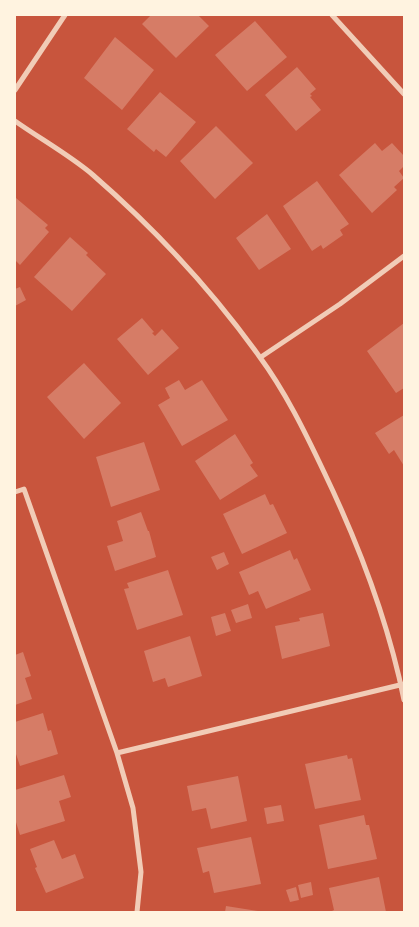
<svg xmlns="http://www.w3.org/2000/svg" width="419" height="927" font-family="'Alegreya Sans',sans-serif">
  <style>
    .building { fill: #d67c66 }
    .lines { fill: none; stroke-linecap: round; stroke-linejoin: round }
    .minor { stroke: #f1ccb7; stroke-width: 5 }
  </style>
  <rect width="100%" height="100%" fill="#c8553d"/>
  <path class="building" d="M151,15h47l11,11 -33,32 -34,-34z
    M255,21l32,36 -40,34 -32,-36z
    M115,37l39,33 -32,40 -38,-32z
    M297,67l19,22 -6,5 2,2 -2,1 11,13 -25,21 -31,-36z
    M160,92l36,30 -30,35 -10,-8 -2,3 -27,-23z
    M216,126l37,37 -38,36 -35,-38z
    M375,143l7,8 10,-8 12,13v10l-5,5 5,7 -10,9 3,3 -25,23 -33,-38z
    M317,181l32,43 -9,6 3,5 -20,14 -2,-4 -9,6 -29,-45z
    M16,198l32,27 -3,3 4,4 -29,33 -5,-5z
    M267,214l24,35 -32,21 -23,-32z
    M70,237l18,16 -2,2 20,19 -34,37 -38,-34z
    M20,287l6,13 -11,6v-17z
    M142,318l12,14 -2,1 3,3 7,-7 17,19 -31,27 -31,-36z
    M404,323v65l-8,5 -29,-42z
    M84,363l37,40 -37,36 -37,-42z
    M179,380l6,10 17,-10 26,40 -46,26 -24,-41 12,-7 -5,-10z
    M404,415v51l-10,-16 -5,4 -14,-21z
    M235,434l18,29 -3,2 8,11 -38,24 -25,-39z
    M144,442l16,48 -49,17 -15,-50z
    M265,494l5,11 3,-1 14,29 -45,21 -19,-40z
    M141,512l7,19h1l7,26 -41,14 -8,-25 16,-5 -6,-20z
    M290,550l4,10 3,-2 14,32 -45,19 -8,-18 -9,4 -10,-23z
    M224,552l5,12 -12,6 -6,-13z
    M168,570l15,45 -46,15 -13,-41 5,-1 -2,-5z
    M248,604l4,14 -16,5 -5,-13z
    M225,613l6,18 -15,5 -5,-19z
    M323,613l7,33 -48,13 -7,-33 25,-5 -1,-3z
    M190,636l12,40 -34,11 -3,-9 -12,4 -9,-31z
    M23,652l8,24 -6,2 7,21 -17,6v-50z
    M43,713l5,18 3,-1 7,24 -38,12 -5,-15v-29z
    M347,755l1,4 4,-1 9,42 -46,9 -10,-45z
    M64,775l7,22 -12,4 6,20 -45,14 -5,-16v-29z
    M238,776l9,45 -36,8 -5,-21 -14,3 -5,-25z
    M281,805l3,16 -17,3 -3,-16z
    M364,815l2,10h3l8,34 -49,10 -9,-44z
    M251,837l10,47 -47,9 -5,-22 -6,2 -6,-25z
    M54,840l8,19 13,-5 9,24 -38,15 -11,-25 2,-1 -7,-18z
    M379,877l7,35h-56l4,-2 -5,-22z
    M311,882l2,13 -12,3 -3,-13z
    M296,887l3,13 -9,2 -4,-12z
    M226,906l32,5v1h-33z"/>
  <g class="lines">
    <path class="minor" d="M332,15l72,79
      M15,90l50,-75
      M15,121c24,17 56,35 78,54 62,54 118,114 166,181 26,35 46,76 65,116 35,73 64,148 80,228
      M261,357l79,-53 64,-48
      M15,492l9,-3 93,264 16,55 8,64 -4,40
      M117,753l287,-69"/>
  </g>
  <rect width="419" height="927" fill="none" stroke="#fff3e0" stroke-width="32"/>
</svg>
